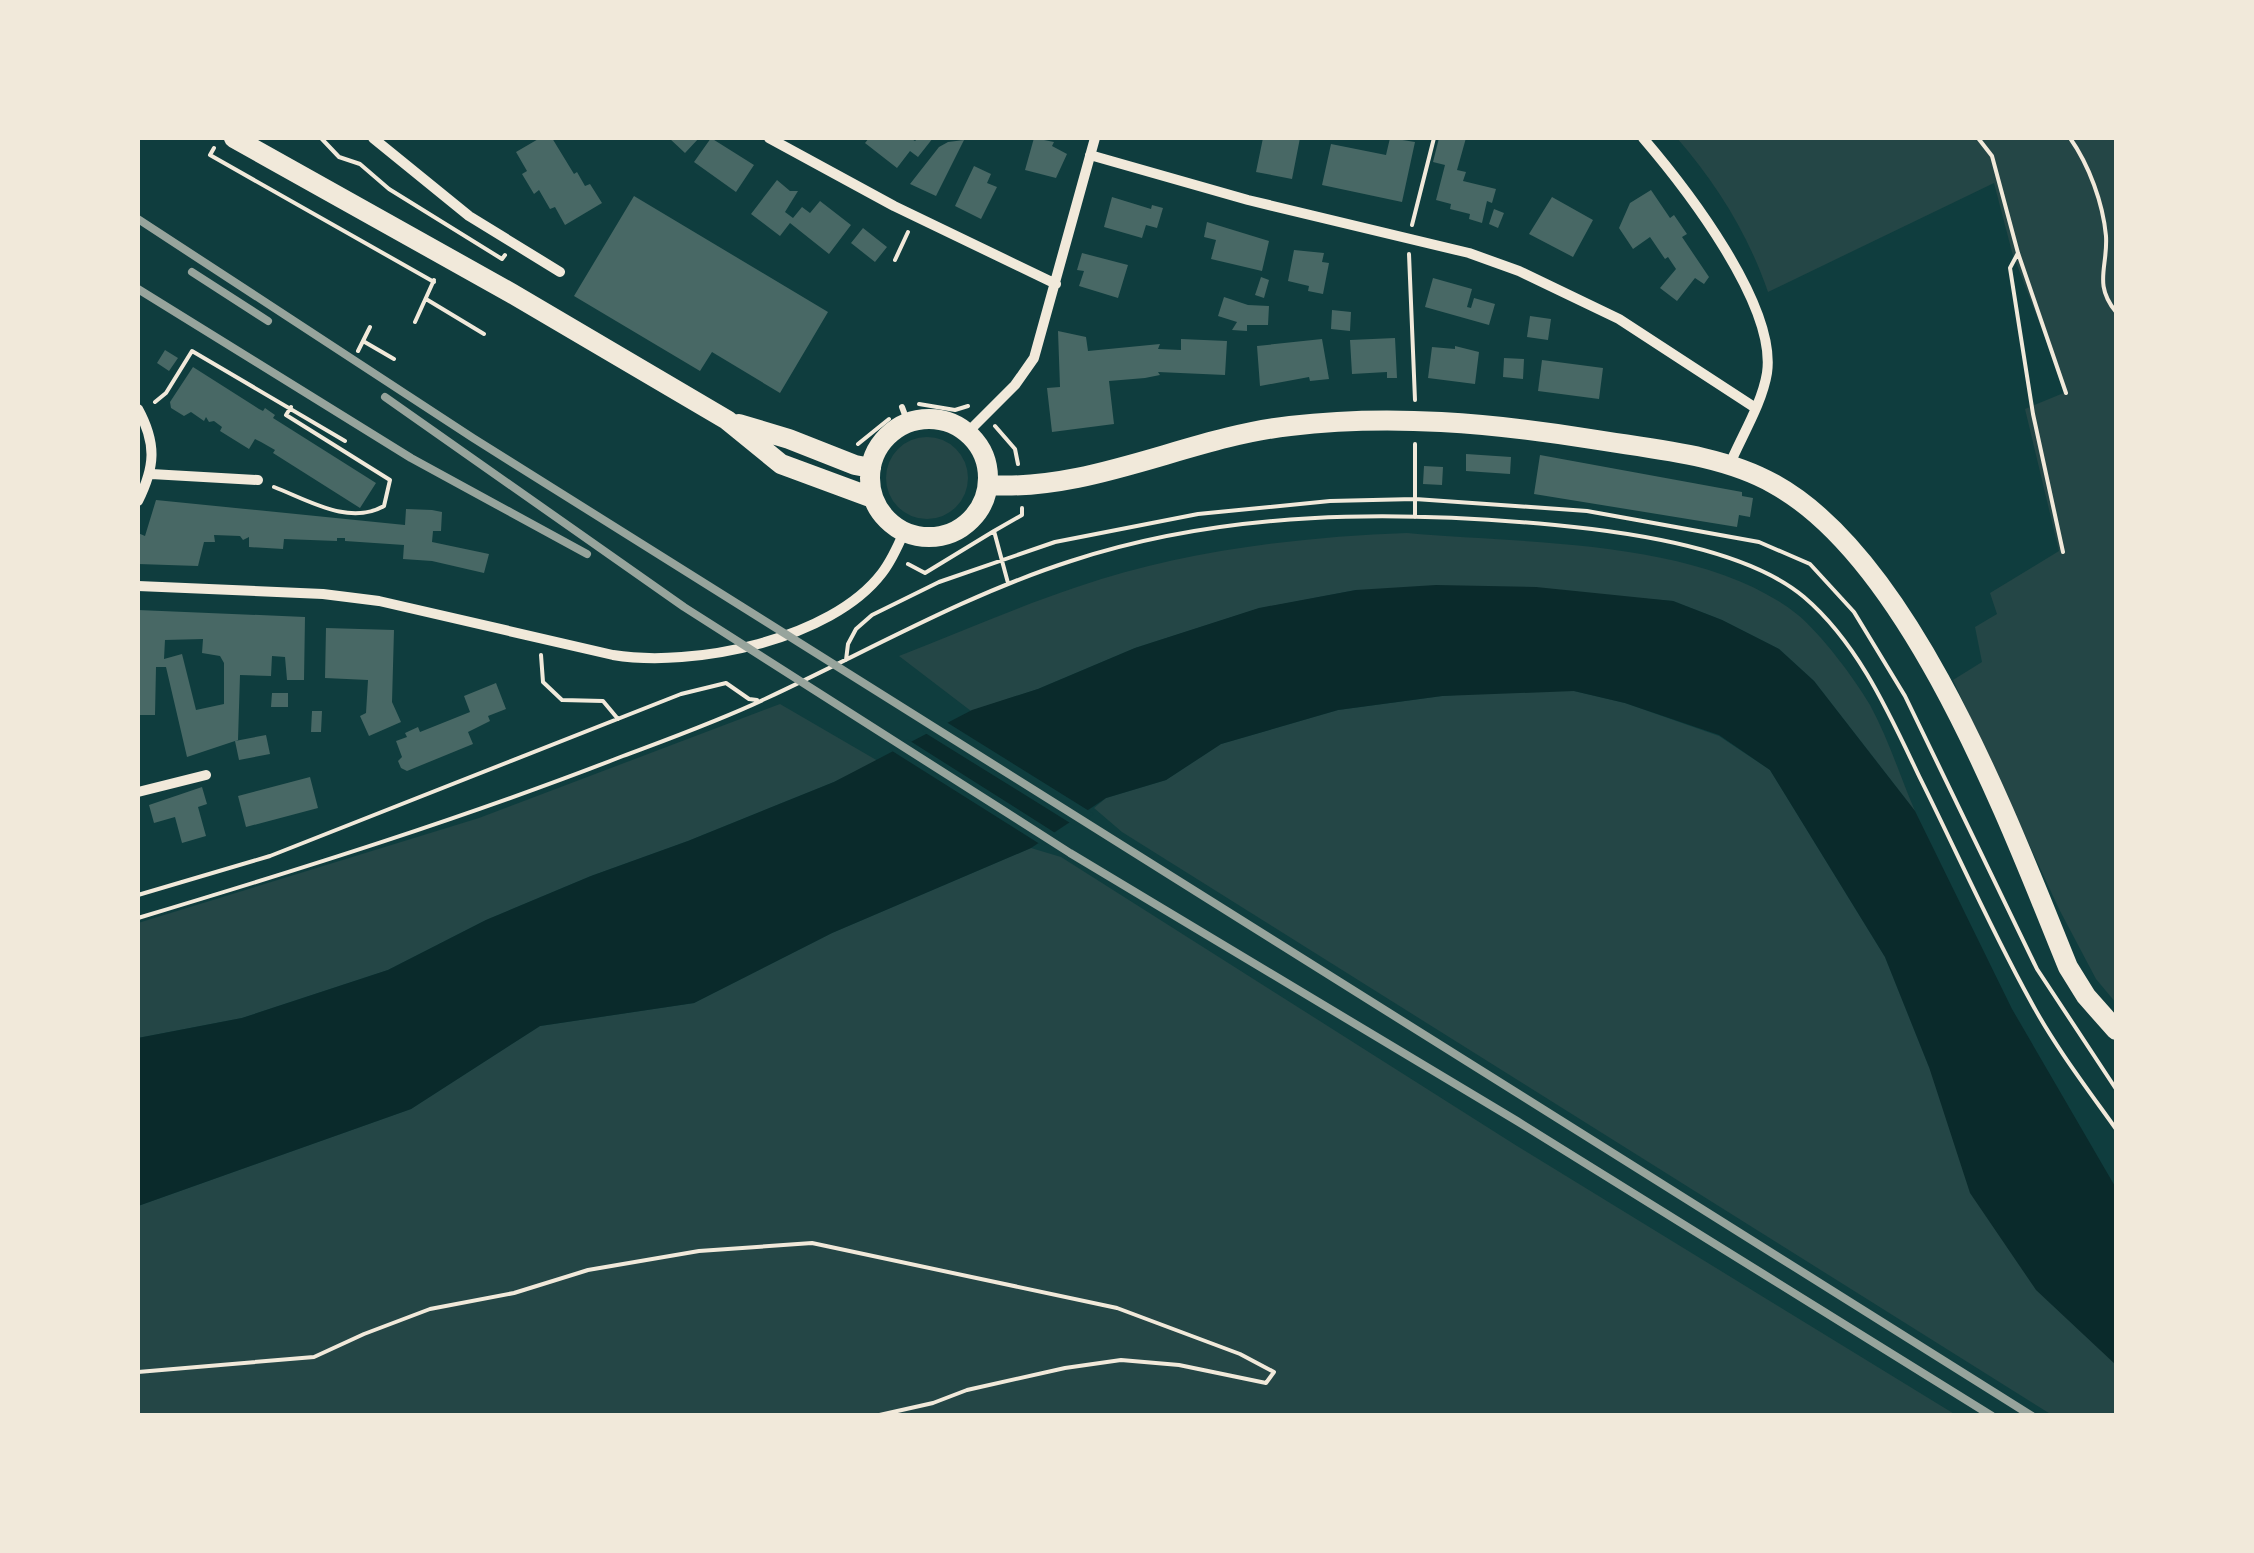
<svg xmlns="http://www.w3.org/2000/svg" width="2254" height="1553" font-family="Montserrat,sans-serif">
  <style>
    .green { fill: #244646 }
    .water { fill: #0a2a2b }
    .pier { fill: #0f3d3e }
    .building { fill: #486865; fill-rule: evenodd }
    .lines { fill: none; stroke-linecap: round; stroke-linejoin: round }
    .path { stroke: #f1e9da; stroke-width: 4 }
    .service { stroke: #f1e9da; stroke-width: 6 }
    .minor { stroke: #f1e9da; stroke-width: 10 }
    .primary { stroke: #f1e9da; stroke-width: 20 }
    .rail { stroke: #97a49c; stroke-width: 8 }
  </style>
  <rect width="100%" height="100%" fill="#0f3d3e"/>
  <path class="green" d="M1677,138h439v865l-20,-24 -37,-70 -106,-229 29,-18 -7,-35 22,-13 -7,-21 69,-42 -34,-142 41,-17 -54,-140 -18,-69 -226,109c-20,-58 -51,-108 -91,-154z
    M886 478a41 41 0 1 1 82 0a41 41 0 1 1-82 0Z
    M1407,533c119,11 295,5 391,82 23,19 57,64 72,90 18,33 30,71 45,106l-101,-130 -35,-32 -57,-29 -49,-19 -62,-5 -255,-6 -99,19 -122,39 -97,41 -67,22 -72,-55c59,-23 118,-49 178,-69 105,-36 220,-50 330,-54z
    M1511,691h63l51,12 94,33 51,34 115,187 44,110 187,298v50h-64l-930,-583 -28,-24 12,-10 60,-18 55,-36 117,-34 104,-14z
    M780,704l98,57 -44,21 -146,59 -97,35 -105,44 -98,50 -146,48 -104,20v-115l341,-105z
    M1031,848l30,9 456,289 439,269h-1818v-209l273,-97 129,-83 154,-23 138,-70z"/>
  <path class="water" d="M1436,585l100,2 137,14 49,19 57,29 35,32 101,130 97,198 104,179v177l-80,-75 -66,-97 -41,-126 -44,-110 -115,-187 -51,-35 -94,-32 -51,-12 -132,5 -104,14 -117,34 -55,36 -60,18 -75,50 -199,85 -138,70 -154,23 -129,83 -273,97v-168l104,-20 146,-48 98,-50 105,-44 97,-35 146,-59 138,-72 66,-21 97,-41 124,-40 97,-18z"/>
  <path class="pier" d="M943,720l151,94 -19,12 -153,-95z
    M907,739l153,97 -17,10 -154,-97z"/>
  <path class="building" d="M540,138h12l22,36 3,-2 8,14 5,-2 12,19 -37,22 -10,-18 -5,2 -11,-19 -5,4 -12,-20 5,-3 -11,-19z
    M669,138h30l-14,15z
    M711,138l43,27 -18,27 -42,-30z
    M869,138h41l5,3 3,-3h15l-15,19 -8,-6 -13,17 -32,-25z
    M1034,138l20,4 -2,4 15,8 -11,24 -31,-8z
    M1263,138h37l-8,41 -36,-7z
    M1390,138l25,4 -13,60 -80,-17 9,-41 55,11z
    M1439,138h27l-9,32 9,2 -3,9 33,8 -4,14 -5,-2 -5,22 -13,-4 1,-5 -20,-5 1,-5 -15,-4 9,-35 -12,-3z
    M964,140l-28,56 -26,-12 29,-37 9,-5z
    M974,166l17,8 -4,9 10,4 -16,32 -26,-13z
    M777,180l13,11h8l-13,21 8,6 9,-11 8,6 10,-12 31,24 -22,29 -39,-31 -10,13 -29,-22z
    M1651,190l19,28 4,-3 13,19 -5,3 27,40 -5,7 -9,-6 -18,23 -17,-13 16,-19 -8,-12 -3,2 -15,-22 -17,12 -14,-21 11,-25z
    M634,196l194,116 -48,81 -68,-41 -12,19 -126,-75z
    M1112,197l39,12 1,-4 11,3 -6,20 -11,-3 -4,13 -38,-11z
    M1552,197l41,23 -20,37 -44,-23z
    M1494,209l10,4 -6,15 -9,-4z
    M1207,222l62,19 -7,30 -51,-12 5,-19 -12,-3z
    M863,228l24,19 -12,15 -24,-19z
    M1294,250l30,3 -2,9 7,1 -6,31 -15,-3 1,-5 -21,-5z
    M1082,253l46,12 -10,33 -39,-12 5,-15 -7,-1z
    M1261,277l8,3 -5,18 -9,-3z
    M1433,278l39,11 -5,18 4,1 3,-10 21,6 -6,21 -64,-18z
    M1224,297l24,8 21,1 -1,19h-21v6l-15,-1 5,-8 -19,-6z
    M1332,310l19,2 -1,19 -19,-2z
    M1530,316l21,3 -3,21 -21,-3z
    M1058,331l28,6 2,14 72,-7 -2,5 23,1v-11l46,2 -2,34 -67,-3 2,3 -15,3 -36,3 5,43 -62,8 -5,-44 13,-1z
    M1395,338l2,40h-10v-6l-35,2 -2,-34z
    M1322,339l7,40 -19,2 -1,-4 -49,9 -3,-40z
    M1455,346l24,6 -4,32 -47,-6 4,-31 23,2z
    M165,350l13,8 -9,13 -12,-8z
    M1504,358l20,1 -1,20 -20,-2z
    M1542,360l61,8 -4,31 -61,-8z
    M193,367l66,42 4,2 2,-3 10,7 -2,3 103,65 -16,25 -87,-55 2,-3 -14,-8 -6,-3 -6,10 -29,-18 2,-4 -8,-6 -5,1 -3,-5 -2,4 -13,-9 -7,4 -13,-8 -1,-6z
    M1466,454l45,3 -1,17 -44,-3z
    M1540,455l202,37v4l11,2 -3,19 -11,-2 -2,12 -203,-33z
    M1424,466l19,1 -1,18 -19,-1z
    M156,500l249,25 1,-16 26,1 10,2 -1,19h-8l-1,11 57,12 -5,19 -52,-12 -29,-2 1,-14 -59,-4v-3h-8v3l-53,-2 -1,10 -34,-2v-10l-6,3 -3,-4 -26,-1 1,7h-11l-6,24 -60,-2v-31l7,3z
    M138,610l167,7 -1,63h-17l-2,-23 -13,-1 -1,20 -31,-1 -2,65 -51,17 -21,-90h-10l-1,48h-17zM203,639l-1,14 18,3 4,7v41l-28,6 -14,-56 -18,5 1,-19z
    M326,628l68,2 -2,72 9,20 -32,14 -9,-20 6,-3 2,-33 -43,-2z
    M496,683l10,26 -18,7 2,5 -22,11 5,12 -66,27 -6,-3 -3,-7 4,-4 -6,-16 11,-4 -2,-4 13,-6 2,5 50,-20 -6,-16z
    M272,693h16v14h-17z
    M312,711h10l-1,21h-10z
    M266,735l4,19 -31,6 -4,-19z
    M310,777l8,31 -72,19 -8,-31z
    M202,787l5,17 -9,3 8,29 -24,7 -7,-26 -21,6 -5,-18z"/>
  <g class="lines">
    <path class="path" d="M321,138l18,19 21,7 29,25 113,70 3,-4
      M1978,138l14,18 26,97 48,140
      M2070,138c19,27 33,65 36,98 2,31 -13,48 10,76
      M214,148l-4,7 224,127
      M1412,225l22,-87
      M2018,253l-8,15 23,146 30,138
      M1409,254l6,146
      M895,260l13,-28
      M426,299l58,35
      M415,322l19,-42
      M363,341l31,18
      M358,351l12,-24
      M155,402l11,-9 26,-42 153,90
      M919,404l36,6 13,-4
      M995,426l20,23 3,15
      M858,444l31,-25
      M274,487c34,13 75,39 110,19l6,-26 -104,-65 5,-8
      M1415,517v-73
      M908,564l17,9 69,-42
      M1008,583l-14,-52 28,-16v-7
      M541,655l2,27 19,18 41,1 15,18
      M846,660l2,-16 8,-15 16,-14 67,-33 116,-40 143,-28 132,-13 85,-2 172,12 172,31 51,22 44,48 51,84 132,273 79,120
      M138,895l132,-39 411,-162 45,-11 23,16 8,1
      M138,918c163,-49 326,-100 485,-162 48,-18 98,-36 144,-58 101,-47 198,-103 304,-137 156,-51 322,-51 484,-36 74,7 191,23 249,72 54,46 85,116 115,179 37,74 71,152 111,224 24,45 56,87 86,129
      M138,1372l176,-15 50,-23 66,-25 84,-16 74,-23 111,-19 113,-8 305,65 123,46 34,18 -8,11 -87,-18 -58,-5 -56,8 -98,22 -34,13 -58,13"/>
    <path class="service" d="M902,407l6,16"/>
    <path class="minor" d="M373,138l96,78 91,56
      M769,138l125,68 162,78
      M1643,138c42,49 134,167 124,235 -5,31 -26,64 -38,93
      M1090,155l158,45 221,53 50,18 100,48 135,88
      M138,409c19,35 17,58 0,92
      M967,433l48,-48 19,-27 61,-220
      M151,474l107,6
      M138,586l185,8 56,7 234,54c80,13 218,-15 269,-82 10,-13 16,-27 22,-41
      M138,792l68,-17"/>
    <path class="primary" d="M234,138l277,155 216,127 54,44 92,34
      M870 478a59 59 0 1 1 118 0a59 59 0 1 1-118 0Z
      M739,424l50,15 66,26 16,3
      M988,485c103,7 201,-48 302,-59 101,-12 202,-3 301,13 60,10 130,15 183,45 138,76 236,341 294,483l18,29 30,34"/>
    <path class="rail" d="M138,219l335,219 1559,978
      M192,272l76,49
      M138,289l273,169 176,96
      M385,397l299,210 386,246 447,268 475,295"/>
  </g>
  <rect width="2254" height="1553" fill="none" stroke="#f1e9da" stroke-width="280"/>
</svg>
